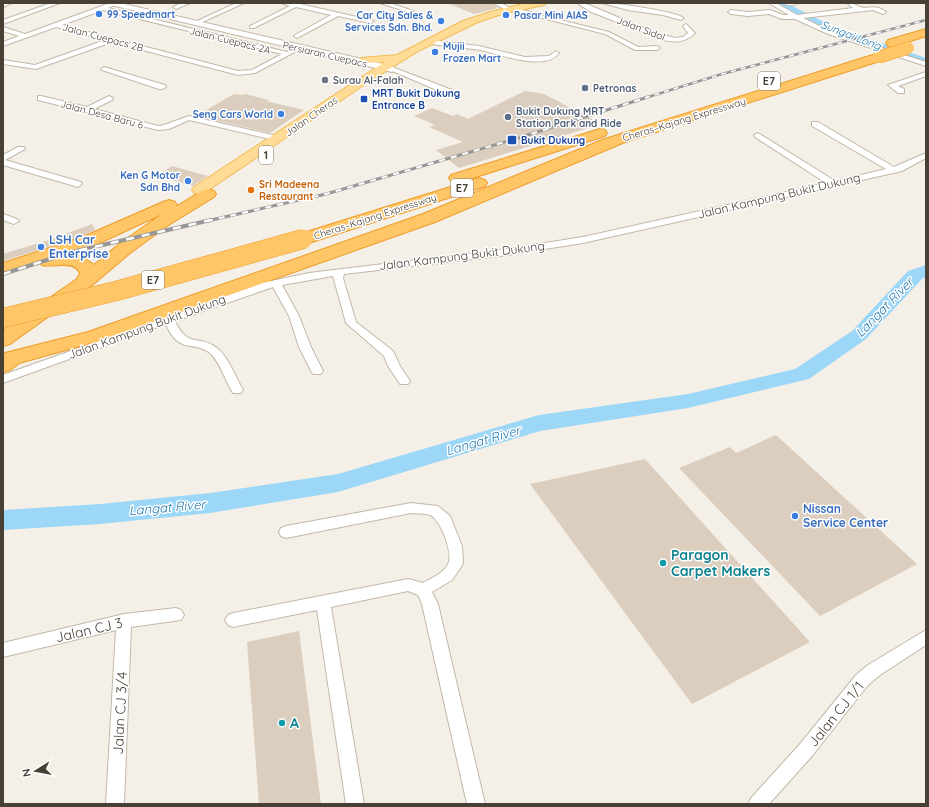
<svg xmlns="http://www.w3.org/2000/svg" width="929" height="807" font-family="Quicksand,sans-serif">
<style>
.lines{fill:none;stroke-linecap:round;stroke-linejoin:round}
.river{fill:#9dd7f8;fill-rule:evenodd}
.building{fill:#dbcebe}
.minor-casing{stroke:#c2b8a8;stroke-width:2}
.tertiary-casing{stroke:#c2b8a8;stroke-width:2}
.primary-casing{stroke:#f1bc59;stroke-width:2}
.motorway-casing{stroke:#ee9c27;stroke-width:2}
.minor{fill:#fff;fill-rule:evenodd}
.tertiary{fill:#fff;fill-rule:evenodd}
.primary{fill:#ffdc96;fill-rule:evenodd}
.motorway{fill:#ffc668;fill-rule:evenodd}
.rail-far2-casing{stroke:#979797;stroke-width:2.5}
.rail-far1-casing{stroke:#979797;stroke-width:3}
.rail-casing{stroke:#979797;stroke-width:4}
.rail-far2{stroke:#fff;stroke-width:1.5;stroke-dasharray:5;stroke-linecap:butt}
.rail-far1{stroke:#fff;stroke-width:2;stroke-dasharray:6;stroke-linecap:butt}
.rail{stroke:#fff;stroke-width:2.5;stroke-dasharray:8;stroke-linecap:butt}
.motorway-bridge-far1-casing{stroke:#ee9c27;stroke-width:13;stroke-linecap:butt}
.motorway-bridge-casing{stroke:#ee9c27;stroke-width:20;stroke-linecap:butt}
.motorway-bridge-far1{stroke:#ffc668;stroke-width:12}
.motorway-bridge{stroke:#ffc668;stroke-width:19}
.shop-dot{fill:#3f7fe0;stroke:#fff;stroke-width:1.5}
.worship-dot{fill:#6b7280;stroke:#fff;stroke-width:1.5}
.service-dot{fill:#5c6f8a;stroke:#fff;stroke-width:1.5}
.transit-dot{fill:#1a4fb4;stroke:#fff;stroke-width:1.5}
.food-dot{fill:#e8710a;stroke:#fff;stroke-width:1.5}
.culture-dot{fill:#0f9aa8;stroke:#fff;stroke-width:1.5}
.labels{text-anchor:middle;stroke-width:3;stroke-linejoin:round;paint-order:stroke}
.far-shop-label{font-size:10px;font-weight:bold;fill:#366cbe;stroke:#fff;text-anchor:start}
.far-street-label{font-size:10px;fill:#494035;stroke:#fff}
.far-worship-label{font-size:10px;font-weight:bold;fill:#5b616d;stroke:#fff;text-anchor:start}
.far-service-label{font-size:10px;font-weight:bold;fill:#4e5e75;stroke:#fff;text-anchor:start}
.far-transit-label{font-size:10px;font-weight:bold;fill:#164399;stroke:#fff;text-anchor:start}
.far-food-label{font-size:10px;font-weight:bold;fill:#c56008;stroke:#fff;text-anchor:start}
.far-water-label{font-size:11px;font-style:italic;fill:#2079af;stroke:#fff}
.shield{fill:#fff;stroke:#807972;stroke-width:1}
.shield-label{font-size:11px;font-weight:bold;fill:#494035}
.street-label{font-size:12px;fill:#494035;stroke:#fff}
.shop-label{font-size:12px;font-weight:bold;fill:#366cbe;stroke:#fff;text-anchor:start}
.water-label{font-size:13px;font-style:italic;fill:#2079af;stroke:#fff}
.near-culture-label{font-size:14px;font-weight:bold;fill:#0d838f;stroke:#fff;text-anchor:start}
.near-street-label{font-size:14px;fill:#494035;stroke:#fff}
</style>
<rect width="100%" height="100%" fill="#f5f0e7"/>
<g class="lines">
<!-- river -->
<g class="river">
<path d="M773,3H786L834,27L926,58V66L826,31L774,5Z"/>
<path d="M926,265V277L922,279L866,339L809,379L688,408L540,431L338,492L210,513L100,524L3,530V510L100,504L210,493L338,474L539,415L688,394L795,369L852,331L908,271Z"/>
</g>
</g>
<!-- building -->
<g class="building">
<path d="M447,3H492L498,8L474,14Z"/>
<path d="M525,91L544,94L592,119L598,125L459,168L436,150L463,142L429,127L435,125L414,116L432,108L453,116L457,114L468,119Z"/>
<path d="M234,94L242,95L245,94L269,100L266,101L304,110L270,133L196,116Z"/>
<path d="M172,166L208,176L193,186L157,176Z"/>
<path d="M92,224L95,230L82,236L3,261V254L52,239Z"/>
<path d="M776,435L917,564L820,616L679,468L730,447L736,453Z"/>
<path d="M645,459L810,642L692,704L530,484Z"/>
<path d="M299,631L321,804H259L247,642Z"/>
</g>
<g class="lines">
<!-- minor casing -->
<g class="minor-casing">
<g id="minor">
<path d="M3,3H12L3,7Z"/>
<path d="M51,3H60L3,24V20Z"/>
<path d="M110,3H119L108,8L287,52L299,46L302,48L255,73L238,75L112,42L36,69L3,64V60L35,65L105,40L56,27L3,46V42L19,36L3,31V27L25,34ZM103,10L282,54L252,70L238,71L62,25Z"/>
<path d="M181,3H190L176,9L173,7Z"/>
<path d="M236,3H244L198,24L193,23Z"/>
<path d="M281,3H296L374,21L371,23L338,16L297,38L294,36L295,35L331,15L296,7L254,28H250V26L290,6Z"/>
<path d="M380,3H389L414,11L411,13Z"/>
<path d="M493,3H501L513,10L508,11Z"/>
<path d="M577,3H584L658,34L676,38L683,37L688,33L683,26L686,24L695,33C686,42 676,43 664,40L591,12Z"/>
<path d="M602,3C616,3 674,11 684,18L681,20L663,15L628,10Z"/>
<path d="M769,3H776L797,15L853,8L847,3C855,3 854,5 860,7C870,10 874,3 886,12L883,14L873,10L803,18L832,32L926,62V66L828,34L795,19H782L769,14L748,16L731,14L728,12L731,10L748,12L770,10L783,15H789Z"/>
<path d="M783,3H799C795,6 787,6 783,3Z"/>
<path d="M517,6L523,10L544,16L609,32L638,47L657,46L660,48L657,50H635L605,34L519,12L514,8Z"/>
<path d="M430,40L479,46L525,57L549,56L556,51L559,53C546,72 499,54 480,50C463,47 445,47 428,43L427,42Z"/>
<path d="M104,67L165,85L166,87L162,89H159L102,70L101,69Z"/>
<path d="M392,67L452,90L453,92L449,94H446L390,70L389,69Z"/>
<path d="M926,72V76L898,86L904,89V93H898L888,85Z"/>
<path d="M38,96H41L87,107L109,96L113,98L112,100L94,109L158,126L164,125L189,116L281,137L282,139L278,141L189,120L169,129L158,130L38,100Z"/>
<path d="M812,122H818L894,167L926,153V158L902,171L583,243L500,256L344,274L343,278L356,322L393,351L400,366L410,381L408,384H400L388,366L384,356L346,323L333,276L282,285L299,316L311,347L323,371L321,374H313L311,371L299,347L289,316L273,287L175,321C188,349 199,334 217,348C229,358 235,376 243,390L241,393H233C225,381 221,364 211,354C194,339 179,356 166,324L3,383V375L262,283L309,273L500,250L583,237L826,183L755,137L754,135L758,133L835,181L886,169L812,126Z"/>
<path d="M18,147H24L25,149L5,160L81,182L82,184L78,187L3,165V155Z"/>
<path d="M3,214L17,219L19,221L14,224L3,220Z"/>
<path d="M411,503L438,506L450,516L462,546L463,563L461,567L452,580L432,592L438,604L485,804H467L422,604L418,595L408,591L331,607L364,804H346L317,610L233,627L228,625L225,620L228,615L233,613L408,579L423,583C431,578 445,573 449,562C452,551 441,520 430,515C425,513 416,514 411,513L286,538L281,536L279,532L281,528L286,526Z"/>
<path d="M176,608L181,610L184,615L181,620L131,627L124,804H106L116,630L3,657V643L124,614Z"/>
<path d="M926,630V645L880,675L868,685L812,756L769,804H748L751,798L800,744L856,675L868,665Z"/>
</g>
</g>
<!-- tertiary casing -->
<g class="tertiary-casing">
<path id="tertiary" d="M107,3H120L392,66L396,69L392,72L111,5Z"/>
</g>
<!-- primary casing -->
<g class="primary-casing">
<path id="primary" d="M527,3H546L544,5L505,13L478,22L420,50L365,84L204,193L199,194L194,193L192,190L194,187L385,62L365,63L360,60L361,58L397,55L463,21L490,12Z"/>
</g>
<!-- motorway casing -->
<g class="motorway-casing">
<g id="motorway">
<path d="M926,29V36L892,47L888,46L886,43L888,40Z"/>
<path d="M879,53L883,54L885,57L883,60L625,142L435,222L102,340L19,363L10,370L3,372V355L5,353L88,332L423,214L602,140Z"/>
<path d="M600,129L605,130L607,133L605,136L463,181L457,183L451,181L449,178L451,175Z"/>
<path d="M479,178L485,180L487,183L485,186L309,243L303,244L297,243L294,239L297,235Z"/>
<path d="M208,189L214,191L216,194L214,197L167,226L130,253L91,286L10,344L3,346V330L77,279L80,273C73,259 54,268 42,265L40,263L3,274V263L83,237L163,202L169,200L175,202L177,206L202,191ZM162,214L118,245L94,265L83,257L66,254L95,245Z"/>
</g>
</g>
<!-- minor -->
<use href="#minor" class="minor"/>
<!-- tertiary -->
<use href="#tertiary" class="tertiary"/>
<!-- primary -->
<use href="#primary" class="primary"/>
<!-- motorway -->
<use href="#motorway" class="motorway"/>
<!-- rail-far2 casing -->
<g class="rail-far2-casing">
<path id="rail-far2" d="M645,98L722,74L926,20"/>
</g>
<!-- rail-far1 casing -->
<g class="rail-far1-casing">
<path id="rail-far1" d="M207,221L326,194L515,139L648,97"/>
</g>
<!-- rail casing -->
<g class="rail-casing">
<path id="rail" d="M3,274L72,252L211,220"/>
</g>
<!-- rail-far2 -->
<use href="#rail-far2" class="rail-far2"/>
<!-- rail-far1 -->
<use href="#rail-far1" class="rail-far1"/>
<!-- rail -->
<use href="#rail" class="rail"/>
<!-- motorway-bridge-far1 casing -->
<g class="motorway-bridge-far1-casing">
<path id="motorway-bridge-far1" d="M879,57L908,48"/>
</g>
<!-- motorway-bridge casing -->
<g class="motorway-bridge-casing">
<path id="motorway-bridge" d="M3,318L116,291L303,239"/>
</g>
<!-- motorway-bridge-far1 -->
<use href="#motorway-bridge-far1" class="motorway-bridge-far1"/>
<!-- motorway-bridge -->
<use href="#motorway-bridge" class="motorway-bridge"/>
</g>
<!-- markers -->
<g class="shop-dot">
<circle cx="99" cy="14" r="4"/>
<circle cx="506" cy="15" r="4"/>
<circle cx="441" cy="21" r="4"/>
<circle cx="435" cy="52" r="4"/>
<circle cx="281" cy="114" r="4"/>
<circle cx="188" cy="181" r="4"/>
<circle cx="41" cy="247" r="4"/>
<circle cx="795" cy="516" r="4"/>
</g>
<circle class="worship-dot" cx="325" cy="80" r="4"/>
<g class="service-dot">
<circle cx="585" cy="88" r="4"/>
<circle cx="508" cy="117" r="4"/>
</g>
<g class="transit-dot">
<rect x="360" y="95" width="8" height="8" rx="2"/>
<rect x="507" y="135" width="10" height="10" rx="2"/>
</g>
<circle class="food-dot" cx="251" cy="190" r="4"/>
<g class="culture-dot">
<circle cx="663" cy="563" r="4"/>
<circle cx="282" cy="723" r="4"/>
</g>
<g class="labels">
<!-- far-shop labels -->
<g class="far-shop-label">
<text x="107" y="18">99 Speedmart</text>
<text x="433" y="19" text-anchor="end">Car City Sales &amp;<tspan x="433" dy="12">Services Sdn. Bhd.</tspan></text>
<text x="514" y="19">Pasar Mini AIAS</text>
<text x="443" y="50">Mujii<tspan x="443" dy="12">Frozen Mart</tspan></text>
<text x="273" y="118" text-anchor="end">Seng Cars World</text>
<text x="180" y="179" text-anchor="end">Ken G Motor<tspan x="180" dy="12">Sdn Bhd</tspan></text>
</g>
<!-- far-street labels -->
<g class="far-street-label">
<text transform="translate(641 28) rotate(21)" y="4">Jalan Sidol</text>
<text transform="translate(103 37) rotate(15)" y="4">Jalan Cuepacs 2B</text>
<text transform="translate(230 40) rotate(14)" y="4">Jalan Cuepacs 2A</text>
<text transform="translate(325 54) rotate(13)" y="4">Persiaran Cuepacs</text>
<text transform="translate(102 114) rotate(15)" y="4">Jalan Desa Baru 6</text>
<text transform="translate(311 116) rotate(-35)" y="4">Jalan Cheras</text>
<text transform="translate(684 119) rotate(-17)" y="4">Cheras–Kajang Expressway</text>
<text transform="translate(375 216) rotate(-18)" y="4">Cheras–Kajang Expressway</text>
</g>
<!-- far-worship labels -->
<g class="far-worship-label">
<text x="333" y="84">Surau Al-Falah</text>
</g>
<!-- far-service labels -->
<g class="far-service-label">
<text x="593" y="92">Petronas</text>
<text x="516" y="115">Bukit Dukung MRT<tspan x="516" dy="12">Station Park and Ride</tspan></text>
</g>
<!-- far-transit labels -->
<g class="far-transit-label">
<text x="372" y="97">MRT Bukit Dukung<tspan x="372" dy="12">Entrance B</tspan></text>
<text x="521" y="144">Bukit Dukung</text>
</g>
<!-- far-food labels -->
<g class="far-food-label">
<text x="259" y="188">Sri Madeena<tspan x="259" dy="12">Restaurant</tspan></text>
</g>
<!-- far-water labels -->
<g class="far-water-label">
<text transform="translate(851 35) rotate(21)" y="4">Sungai Long</text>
</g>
<!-- shield labels -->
<g class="shield">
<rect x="758" y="72" width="22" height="18" rx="3"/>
<rect x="259" y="146" width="14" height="18" rx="3"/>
<rect x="451" y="179" width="22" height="18" rx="3"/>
<rect x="142" y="271" width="22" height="18" rx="3"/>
</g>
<g class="shield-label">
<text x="769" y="85">E7</text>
<text x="266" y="159">1</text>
<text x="462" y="192">E7</text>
<text x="153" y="284">E7</text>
</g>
<!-- street labels -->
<g class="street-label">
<text transform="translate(779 196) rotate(-13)" y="4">Jalan Kampung Bukit Dukung</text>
<text transform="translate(462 256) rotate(-7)" y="4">Jalan Kampung Bukit Dukung</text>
<text transform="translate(147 327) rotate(-20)" y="4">Jalan Kampung Bukit Dukung</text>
</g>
<!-- shop labels -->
<g class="shop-label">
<text x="49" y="244">LSH Car<tspan x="49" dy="14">Enterprise</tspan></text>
<text x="803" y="513">Nissan<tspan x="803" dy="14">Service Center</tspan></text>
</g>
<!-- water labels -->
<g class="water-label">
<text transform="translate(884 307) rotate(-46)" y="5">Langat River</text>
<text transform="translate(483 440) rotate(-16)" y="5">Langat River</text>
<text transform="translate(167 507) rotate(-5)" y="5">Langat River</text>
</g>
<!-- near-culture labels -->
<g class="near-culture-label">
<text x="671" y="560">Paragon<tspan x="671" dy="16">Carpet Makers</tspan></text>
<text x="290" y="728">A</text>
</g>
<!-- near-street labels -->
<g class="near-street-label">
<text transform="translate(89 630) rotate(-13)" y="5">Jalan CJ 3</text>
<text transform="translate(120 713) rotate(-87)" y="5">Jalan CJ 3/4</text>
<text transform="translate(836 714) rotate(-51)" y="5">Jalan CJ 1/1</text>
</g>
</g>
<!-- border -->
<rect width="929" height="807" fill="none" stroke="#494035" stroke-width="8"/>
<!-- north arrow -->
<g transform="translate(36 771) rotate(259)" stroke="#ffffff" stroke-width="3" paint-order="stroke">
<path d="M0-3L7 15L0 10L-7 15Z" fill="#494035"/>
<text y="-6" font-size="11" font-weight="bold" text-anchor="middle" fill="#494035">N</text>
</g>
</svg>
